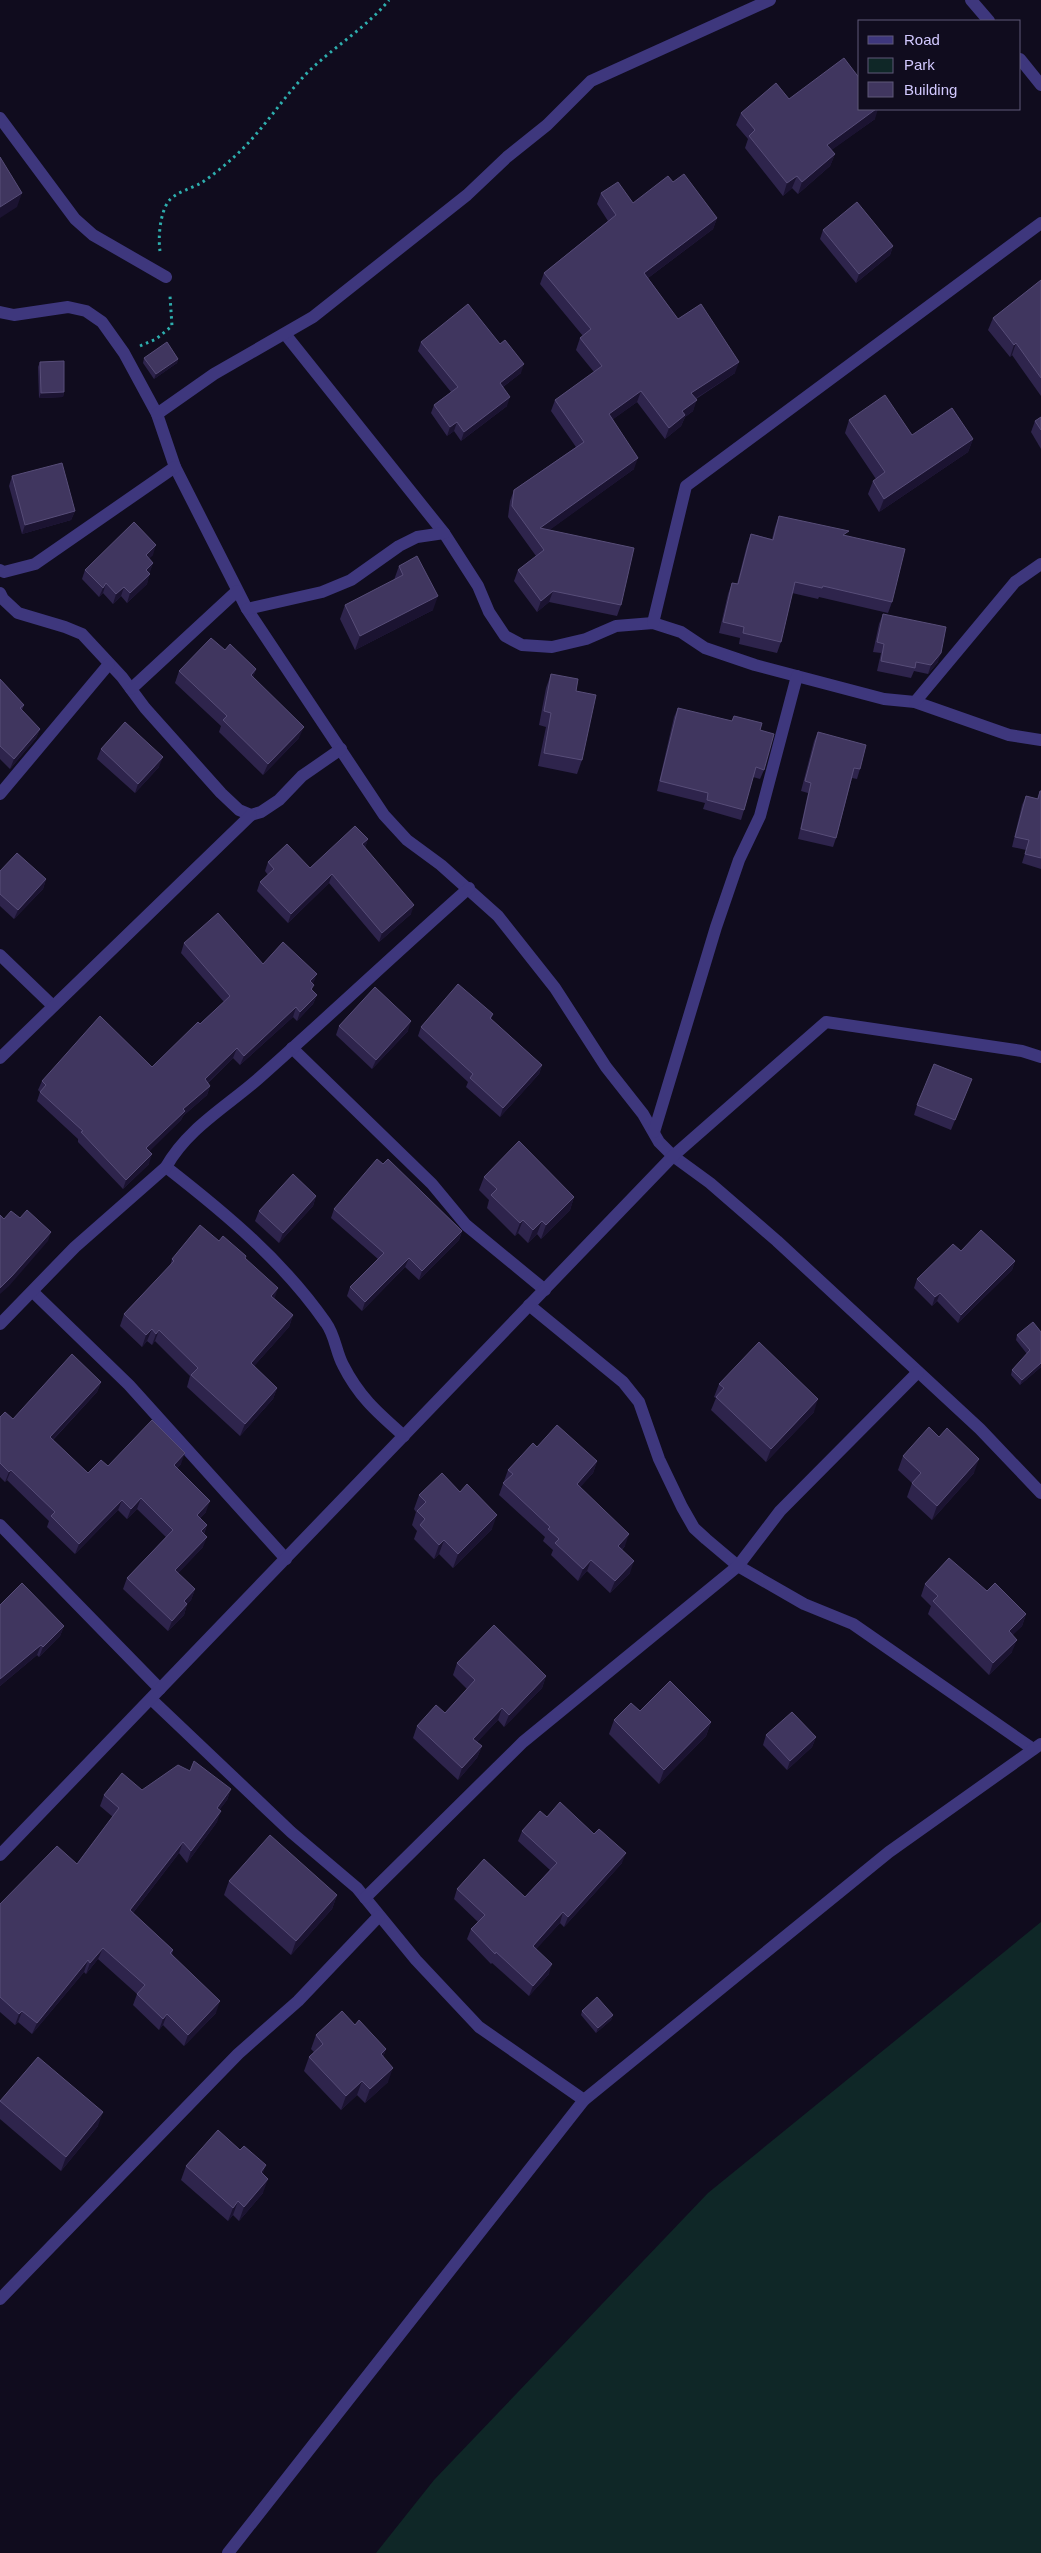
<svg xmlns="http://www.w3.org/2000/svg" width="1041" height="2553" font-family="Arial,sans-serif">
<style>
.green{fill:#0f2727}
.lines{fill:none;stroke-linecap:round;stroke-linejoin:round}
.path{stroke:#2eaeae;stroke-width:3;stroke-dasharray:2.5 4;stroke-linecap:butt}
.minor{stroke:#3e377d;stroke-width:12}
.wall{fill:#2e244c}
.shaded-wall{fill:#1b1331}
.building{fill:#40365f;stroke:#574d78}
</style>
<rect width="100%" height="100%" fill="#100c1e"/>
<!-- green -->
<path class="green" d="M1041,1922V2553H376L434,2480L708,2193Z"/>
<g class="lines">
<!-- path -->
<g class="path">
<path d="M160,251C158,237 160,214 168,202C175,192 191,189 201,183C212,176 224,166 234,157C263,131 282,98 309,71C335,46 367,27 389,0"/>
<path d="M140,346L156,339L172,326L170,296"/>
</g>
<!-- minor -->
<g class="minor">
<path d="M971,0L989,21"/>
<path d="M1020,59L1041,85"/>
<path d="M0,118L75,219L93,235L166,277"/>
<path d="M0,312L14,315L68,307L86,311L102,322L124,353L157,414L175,467L247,609L384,815L407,840L441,865L498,916L555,988L606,1067L643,1114L659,1142L673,1156L710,1183L777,1241L980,1429L1041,1493"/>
<path d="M285,334L444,533L478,586L489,612L505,636L522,645L552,647L586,639L616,626L653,623L681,632L705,648L755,665L884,699L915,702L1009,735L1041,740"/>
<path d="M157,414L214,374L313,317L467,195L507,157L547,125L591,81L770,0"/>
<path d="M0,570L4,572L35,564L175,467"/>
<path d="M0,593L3,599L18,613L65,627L82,634L122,677L145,708L221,793L239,810L251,815L261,812L279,800L302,776L341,749"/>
<path d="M247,609L322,592L351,580L399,546L417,537L444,533"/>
<path d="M653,623L686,486L1041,223"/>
<path d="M131,689L237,591"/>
<path d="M915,702L1015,582L1041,564"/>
<path d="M0,794L109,664"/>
<path d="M0,955L53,1006"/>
<path d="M292,1048L432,1184L466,1225L545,1290"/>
<path d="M0,1058L251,815"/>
<path d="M654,1132L716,927L739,860L760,816L797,676"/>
<path d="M166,1167C225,1213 283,1261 326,1323C335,1335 336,1352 343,1365C359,1397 378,1413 404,1436"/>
<path d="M33,1292L129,1385L286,1559"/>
<path d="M529,1305L623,1382L639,1402L659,1459L682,1507L694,1528L706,1539L738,1566L804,1604L853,1624L1033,1749"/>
<path d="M0,1324L75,1247L166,1167C187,1129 226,1107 258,1079C329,1016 398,951 469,888"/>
<path d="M0,1525L160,1689"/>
<path d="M151,1699L291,1832L357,1888L416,1960L479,2027L584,2100"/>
<path d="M0,1855L673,1156L826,1022L1022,1051L1041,1057"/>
<path d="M365,1898L523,1742L738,1566L780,1511L918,1372"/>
<path d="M0,2299L238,2054L298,2001L379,1916"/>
<path d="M228,2553L584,2100L889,1852L1041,1744"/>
</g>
</g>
<!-- wall -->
<g class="wall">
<path d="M789,99L875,119L831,150L835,154L830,166L798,194L792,188L783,196L745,148L748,139L736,125L741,113Z"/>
<path d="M673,182L717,218L713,229L648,278L678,319L735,373L696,399L693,411L685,417L681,426L665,439L637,402L613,419L634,469L549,530L621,605L617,616L549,602L537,612L514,581L518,570L536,556L508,517L510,501L514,490L576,447L551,411L555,400L594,372L576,350L580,338L583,336L540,284L544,273L608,221L597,204L601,193L633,203Z"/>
<path d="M823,230L893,246L890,255L856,283L820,239Z"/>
<path d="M1041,280V396L1012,355L1010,357L988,330L993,318Z"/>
<path d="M421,342L521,373L503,387L507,406L461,441L454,431L447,436L431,413L434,405L451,392L418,351Z"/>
<path d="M144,358L178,359L177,363L154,379L143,363Z"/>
<path d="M40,362L64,392L63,397L39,398L38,367Z"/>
<path d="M1041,417V449L1031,432L1035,421Z"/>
<path d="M849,420L912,435L973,439L968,452L879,512L868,494L873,481L876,479L845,433Z"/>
<path d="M12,476L75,511L71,520L22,534L9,486Z"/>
<path d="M779,516L847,536L892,602L888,613L819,597L818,599L792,593L781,642L777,653L739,644L740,638L719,633L728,594L732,583L737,584L747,545L751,534L772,539L775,527Z"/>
<path d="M153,555L149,558L153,563L149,573L147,584L127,603L121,596L113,604L103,593L99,597L82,579L85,570Z"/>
<path d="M399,566L433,610L355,650L340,619L345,605L394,580Z"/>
<path d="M883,614L938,662L928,674L914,671L911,678L877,671L881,653L873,652L879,624Z"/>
<path d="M225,650L256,669L253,677L299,738L263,775L219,732L221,726L175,683L179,671Z"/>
<path d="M551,674L582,760L577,774L538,766L546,727L539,725L546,688Z"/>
<path d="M0,679L24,705L22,710L40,729L36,738L10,769L0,759Z"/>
<path d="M678,708L760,730L764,770L760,779L753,777L744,810L741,820L703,809L705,803L657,791L674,717Z"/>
<path d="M818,732L860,769L857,779L852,778L836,838L833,847L798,839L808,793L801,791L814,741Z"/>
<path d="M101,749L159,767L135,793L97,759Z"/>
<path d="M1040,791H1041V869L1022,863L1026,850L1012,847L1022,805L1026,796L1037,799Z"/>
<path d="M368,839L365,847L411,914L379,942L329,883L288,923L257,891L260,882L268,875L265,871L268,862L310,868Z"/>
<path d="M0,871L46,879L43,889L14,919L0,906Z"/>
<path d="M184,943L263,964L313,984L312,991L317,995L313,1004L297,1021L293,1017L240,1065L233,1058L208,1083L210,1086L207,1095L183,1116L181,1120L149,1151V1164L123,1189L78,1142V1139L37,1101L40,1092L38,1090L42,1081L152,1067L224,1002L181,953Z"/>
<path d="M493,1014L491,1019L542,1065L539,1074L500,1117L466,1087L468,1082L418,1036L421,1027Z"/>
<path d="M339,1026L408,1031L372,1069L336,1035Z"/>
<path d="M968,1088L951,1130L914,1115L917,1105Z"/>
<path d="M484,1177L574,1197L570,1210L541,1239L537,1234L528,1243L518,1233L515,1236L487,1208L489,1200L479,1190Z"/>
<path d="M316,1196L313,1206L279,1243L255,1221L259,1211Z"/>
<path d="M334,1209L462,1231L459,1240L419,1280L405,1267L362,1311L347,1296L350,1287L378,1259L331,1218Z"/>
<path d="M219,1241L246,1259L274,1298L293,1315L289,1327L254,1366L277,1388L273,1399L240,1436L187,1387L190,1376L155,1341L152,1345L147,1341L142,1347L120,1326L124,1314L170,1266L172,1259Z"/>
<path d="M961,1251L1015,1261L1012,1270L958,1323L937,1301L932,1306L914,1288L917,1279Z"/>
<path d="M1041,1332V1367L1020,1385L1011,1375L1012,1370L1027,1354L1016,1340L1017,1335Z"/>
<path d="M101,1382L97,1392L53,1440L88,1473L108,1466L181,1464L177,1468L206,1512L200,1518L207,1525L204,1534L203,1547L178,1573L195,1589L191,1600L187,1604L184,1615L168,1631L123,1589L127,1578L166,1537L137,1509L127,1519L118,1510L75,1554L47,1527L49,1521L7,1480L5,1482L0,1477V1417L13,1419Z"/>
<path d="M719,1384L814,1412L766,1462L711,1410L716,1398L714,1397Z"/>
<path d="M939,1437L974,1473L932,1520L907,1497L912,1483L898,1470L903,1456Z"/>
<path d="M537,1447L597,1461L593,1473L580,1487L625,1546L622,1550L630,1573L610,1593L587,1571L578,1581L551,1555L553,1550L543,1541L545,1537L499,1495L508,1470Z"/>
<path d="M419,1495L492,1529L453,1568L439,1554L434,1559L414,1539L417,1531L412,1525L416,1512L414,1509Z"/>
<path d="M925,1584L987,1591L1026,1614L1022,1626L1012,1635V1652L989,1675L928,1614L931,1606L921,1596Z"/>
<path d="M0,1605L64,1626L60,1636L39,1657L37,1655L0,1686Z"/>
<path d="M457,1663L546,1676L542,1688L504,1727L498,1720L477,1742L482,1746L477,1758L458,1780L413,1738L417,1726L445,1713L467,1689L453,1675Z"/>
<path d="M640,1711L711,1722L706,1736L659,1784L609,1734L614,1720Z"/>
<path d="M766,1735L816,1737L812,1747L787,1770L763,1745Z"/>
<path d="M231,1789L227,1800L219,1810L217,1822L187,1863L179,1853L133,1913L173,1950L172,1954L216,2013L184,2046L163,2025L159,2030L133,2005L137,1994L98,1959L86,1974L84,1972L32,2034L18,2022L15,2025L0,2012V1904L77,1864L113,1817L100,1806L104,1795L142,1790Z"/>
<path d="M547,1817L622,1863L564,1927L560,1923L536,1949L549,1974L529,1996L492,1963L491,1964L467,1939L471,1929L478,1922L454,1899L457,1889L525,1897L550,1870L518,1841L522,1831Z"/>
<path d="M229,1881L337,1895L332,1909L291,1955L224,1895Z"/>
<path d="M582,2011L613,2015L611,2020L596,2033L581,2015Z"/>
<path d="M355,2025L386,2049L383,2057L388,2082L365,2103L357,2095L341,2110L304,2071L309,2057L314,2052L311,2049L316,2035Z"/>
<path d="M0,2101L98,2126L61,2171L0,2119Z"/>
<path d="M186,2166L263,2174V2193L239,2221L233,2215L228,2221L181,2180Z"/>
</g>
<!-- shaded-wall -->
<g class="shaded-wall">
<path d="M876,109H878L875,119L822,157L827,145Z"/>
<path d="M835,154L830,166L798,194L802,182Z"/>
<path d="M797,176L792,188L783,196L787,183Z"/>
<path d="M22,193L17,207L0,218V207Z"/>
<path d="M717,218L713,229L640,284L644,273Z"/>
<path d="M893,246L890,255L856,283L859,274Z"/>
<path d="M1016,343L1012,355L1010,357L1014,345Z"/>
<path d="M178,359L177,363L154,379L156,374Z"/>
<path d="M739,362L735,373L687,404L691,393Z"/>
<path d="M524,364L521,373L496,392L500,383Z"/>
<path d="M641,391L637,402L605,425L609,414Z"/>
<path d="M64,392L63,397L39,398L41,393Z"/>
<path d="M510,397L507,406L461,441L464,432Z"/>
<path d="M697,400L693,411L685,417L681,426L665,439L669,428L682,411Z"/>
<path d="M457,422L454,431L447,436L450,427Z"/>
<path d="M973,439L968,452L879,512L884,499Z"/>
<path d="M638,458L634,469L536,540L540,528Z"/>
<path d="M75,511L71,520L22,534L25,525Z"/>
<path d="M156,545L153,555L143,565L146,555Z"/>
<path d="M153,563L150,572L142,579L146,570Z"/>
<path d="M150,574L147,584L127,603L130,593Z"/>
<path d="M106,583L103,593L99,597L103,588Z"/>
<path d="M124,587L121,596L113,604L116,594Z"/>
<path d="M553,591L549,602L537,612L541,601Z"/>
<path d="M438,596L433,610L355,650L360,636Z"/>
<path d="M941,653L938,662L928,674L931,665Z"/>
<path d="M256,669L252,681L251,675Z"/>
<path d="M304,727L299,738L263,775L268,764Z"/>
<path d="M40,729L36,738L10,769L14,759Z"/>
<path d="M163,757L159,767L135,793L138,784Z"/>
<path d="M368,839L365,848L362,844Z"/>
<path d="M332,874L329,883L288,923L291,914Z"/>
<path d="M46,879L43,889L14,919L18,910Z"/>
<path d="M414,905L411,914L379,942L382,933Z"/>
<path d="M317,974L313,984L310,981Z"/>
<path d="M317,995L313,1004L297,1021L300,1012Z"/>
<path d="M296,1007L293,1017L240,1065L244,1056Z"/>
<path d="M411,1021L408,1031L372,1069L376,1060Z"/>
<path d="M237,1048L233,1058L201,1089L205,1079Z"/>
<path d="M542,1065L539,1074L500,1117L503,1108Z"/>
<path d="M210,1086L207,1095L183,1116L181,1120L143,1158L146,1148L183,1109Z"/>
<path d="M152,1154L149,1164L123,1189L126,1180Z"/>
<path d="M316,1196L313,1206L279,1243L283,1233Z"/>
<path d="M574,1197L570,1210L541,1239L546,1225Z"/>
<path d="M523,1220L518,1233L515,1236L520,1223Z"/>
<path d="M542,1221L537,1234L528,1243L533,1230Z"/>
<path d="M462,1231L459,1240L419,1280L422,1271Z"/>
<path d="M51,1232L48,1241L9,1286L0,1294V1288Z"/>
<path d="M409,1258L405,1267L362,1311L365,1302Z"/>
<path d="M1015,1261L1012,1270L958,1323L961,1315Z"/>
<path d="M278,1288L274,1300L271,1296Z"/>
<path d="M940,1293L937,1301L932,1306L935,1297Z"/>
<path d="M293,1315L289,1327L246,1375L251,1363Z"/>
<path d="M152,1329L147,1341L142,1347L146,1335Z"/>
<path d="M159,1330L155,1341L152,1345L156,1334Z"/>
<path d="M1041,1363V1367L1020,1385L1022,1380Z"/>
<path d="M101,1382L97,1392L46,1447L50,1437Z"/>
<path d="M277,1388L273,1399L240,1436L245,1424Z"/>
<path d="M818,1399L814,1412L766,1462L771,1449Z"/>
<path d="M185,1453L181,1464L170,1475L174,1465Z"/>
<path d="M979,1459L974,1473L932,1520L937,1506Z"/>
<path d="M597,1461L593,1473L572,1496L577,1484Z"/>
<path d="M11,1470L7,1480L5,1482L9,1472Z"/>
<path d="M141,1498L137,1509L127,1519L131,1509Z"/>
<path d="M122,1500L118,1510L75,1554L79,1544Z"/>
<path d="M210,1501L206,1512L193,1525L197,1515Z"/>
<path d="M497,1515L492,1529L453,1568L458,1554Z"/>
<path d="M207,1525L203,1535L201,1531Z"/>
<path d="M629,1534L625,1546L614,1558L618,1546Z"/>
<path d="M207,1537L203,1547L171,1581L175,1570Z"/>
<path d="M444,1540L439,1554L434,1559L439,1545Z"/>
<path d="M591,1560L587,1571L578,1581L583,1569Z"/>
<path d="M634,1561L630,1573L610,1593L615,1581Z"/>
<path d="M195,1589L191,1600L180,1611L184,1601Z"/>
<path d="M187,1604L184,1615L168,1631L172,1621Z"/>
<path d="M1026,1614L1022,1626L1004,1644L1009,1631Z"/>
<path d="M64,1626L60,1636L39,1657L43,1647Z"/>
<path d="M1017,1640L1012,1652L989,1675L993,1663Z"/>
<path d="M41,1645L37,1655L0,1686V1679Z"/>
<path d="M546,1676L542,1688L504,1727L509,1715Z"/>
<path d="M502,1708L498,1720L469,1751L473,1739Z"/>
<path d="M711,1722L706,1736L659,1784L664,1770Z"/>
<path d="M816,1737L812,1747L787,1770L790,1761Z"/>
<path d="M482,1746L477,1758L458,1780L462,1768Z"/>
<path d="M231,1789L227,1800L213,1819L217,1808Z"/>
<path d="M221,1811L217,1822L187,1863L191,1851Z"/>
<path d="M183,1842L179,1853L126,1922L130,1910Z"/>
<path d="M626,1853L622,1863L564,1927L568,1917Z"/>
<path d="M337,1895L332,1909L291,1955L296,1941Z"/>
<path d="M563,1912L560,1923L529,1957L533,1946Z"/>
<path d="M103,1948L98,1959L86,1974L90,1963Z"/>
<path d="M88,1960L84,1972L32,2034L37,2023Z"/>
<path d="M552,1964L549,1974L529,1996L533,1986Z"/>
<path d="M220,2001L216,2013L184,2046L188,2035Z"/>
<path d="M22,2011L18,2022L15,2025L19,2014Z"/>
<path d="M167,2014L163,2025L159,2030L163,2019Z"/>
<path d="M613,2015L611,2020L596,2033L598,2028Z"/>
<path d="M386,2049L381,2063V2054Z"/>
<path d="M393,2068L388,2082L365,2103L370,2089Z"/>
<path d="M362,2081L357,2095L341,2110L346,2096Z"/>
<path d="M103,2112L98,2126L61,2171L66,2157Z"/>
<path d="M266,2165L261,2179V2172Z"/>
<path d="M268,2179L263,2193L239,2221L244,2207Z"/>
<path d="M238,2201L233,2215L228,2221L233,2208Z"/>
</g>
<!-- building -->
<g class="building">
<path d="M844,58L860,79V109H876L827,145L835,154L802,182L797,176L787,183L749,136L755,130L741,113L776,83L789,99Z"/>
<path d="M0,157L22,193L0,207Z"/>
<path d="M684,174L717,218L644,273L678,319L701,304L739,362L691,393L697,400L682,411L685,415L669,428L641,391L609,414L638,458L540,528L634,548L621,605L553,591L541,601L518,570L544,550L512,506L514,490L584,442L555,400L602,366L580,338L591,329L544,273L616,215L601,193L618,182L633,203L668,176L673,182Z"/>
<path d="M857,202L893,246L859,274L823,230Z"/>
<path d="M1041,280V378L1016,343L1014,345L993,318Z"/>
<path d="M468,304L500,344L505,340L524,364L500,383L510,397L464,432L457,422L450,427L434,405L458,387L421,342Z"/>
<path d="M167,342L178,359L156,374L144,358Z"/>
<path d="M64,361V392L41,393L40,362Z"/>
<path d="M885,395L912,435L952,408L973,439L884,499L873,481L885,472L849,420Z"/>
<path d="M1041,417V430L1035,421Z"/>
<path d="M62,463L75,511L25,525L12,476Z"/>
<path d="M779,516L849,531L843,535L905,549L892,602L823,586L822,588L795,582L781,642L743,633L744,627L723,622L732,583L738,584L751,534L773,540Z"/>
<path d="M134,522L156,545L146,555L153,563L146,570L150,574L130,593L124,587L116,594L106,583L103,588L85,570Z"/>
<path d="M417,556L438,596L360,636L345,605L403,575L399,566Z"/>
<path d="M883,614L946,627L941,653L931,665L916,662L915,668L881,661L884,644L877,642Z"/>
<path d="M211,638L225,650L230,644L256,669L251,675L304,727L268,764L223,720L227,716L179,671Z"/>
<path d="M551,674L578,679L576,691L596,695L582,760L544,753L551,713L544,711Z"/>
<path d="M0,679L24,705L20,708L40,729L14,759L0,746Z"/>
<path d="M678,708L732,721L734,716L762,723L760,730L774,734L764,770L756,767L744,810L707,800L708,793L660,781Z"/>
<path d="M125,722L163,757L138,784L101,749Z"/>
<path d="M818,732L866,745L860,769L854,768L836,838L801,829L811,783L805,781Z"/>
<path d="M1040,791H1041V858L1025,854L1029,840L1015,837L1026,796L1038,799Z"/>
<path d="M355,826L368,839L362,844L414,905L382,933L332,874L291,914L260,882L274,869L268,862L287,844L310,868Z"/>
<path d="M17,853L46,879L18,910L0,894V871Z"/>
<path d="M218,913L263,964L283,942L317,974L310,981L314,985L311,989L317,995L300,1012L296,1007L244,1056L237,1048L205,1079L210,1086L183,1109L185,1111L146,1148L152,1154L126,1180L81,1132L83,1131L40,1092L46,1085L42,1081L100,1016L152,1067L198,1022L200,1024L230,996L184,943Z"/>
<path d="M458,984L493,1014L490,1018L542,1065L503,1108L470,1078L473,1074L421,1027Z"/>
<path d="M375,987L411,1021L376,1060L339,1026Z"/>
<path d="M934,1064L972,1079L955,1120L917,1105Z"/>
<path d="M519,1141L574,1197L546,1225L542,1221L533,1230L523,1220L520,1223L491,1195L497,1189L484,1177Z"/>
<path d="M377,1159L383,1164L388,1159L462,1231L422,1271L409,1258L365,1302L350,1287L384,1253L334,1209Z"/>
<path d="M293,1174L316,1196L283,1233L259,1211Z"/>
<path d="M27,1210L51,1232L12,1276L0,1288V1215L4,1219L11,1211L20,1218Z"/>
<path d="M200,1225L219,1241L223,1236L246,1256L245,1258L278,1288L271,1296L293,1315L251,1363L277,1388L245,1424L191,1375L198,1368L159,1330L156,1334L152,1329L146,1335L124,1314L174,1261L172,1259Z"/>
<path d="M981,1230L1015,1261L961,1315L940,1293L935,1297L917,1279L953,1244L961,1251Z"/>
<path d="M1033,1322L1041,1332V1363L1022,1380L1012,1370L1030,1350L1017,1335Z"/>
<path d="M759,1342L818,1399L771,1449L716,1397L724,1388L719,1384Z"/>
<path d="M72,1354L101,1382L50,1437L88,1473L101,1460L108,1466L152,1420L185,1453L174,1465L210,1501L197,1515L207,1525L201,1531L207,1537L175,1570L195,1589L184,1601L187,1604L172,1621L127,1578L173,1530L141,1498L131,1509L122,1500L79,1544L51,1516L55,1512L11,1470L9,1472L0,1463V1417L5,1412L13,1419Z"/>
<path d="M557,1425L597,1461L577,1484L629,1534L618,1546L634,1561L615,1581L591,1560L583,1569L555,1543L559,1539L548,1529L550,1527L503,1483L513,1474L508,1470L533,1443L537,1447Z"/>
<path d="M929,1427L939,1437L947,1428L979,1459L937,1506L912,1483L921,1473L903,1456Z"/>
<path d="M442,1473L460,1492L467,1484L497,1515L458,1554L444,1540L439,1545L420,1525L425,1519L417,1511L426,1502L419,1495Z"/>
<path d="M949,1558L987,1591L995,1583L1026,1614L1009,1631L1017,1640L993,1663L933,1601L938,1596L925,1584Z"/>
<path d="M22,1583L64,1626L43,1647L41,1645L0,1679V1605Z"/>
<path d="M494,1625L546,1676L509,1715L502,1708L473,1739L482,1746L462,1768L417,1726L436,1705L445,1713L475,1680L457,1663Z"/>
<path d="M670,1681L711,1722L664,1770L614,1720L631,1703L640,1711Z"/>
<path d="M792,1712L816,1737L790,1761L766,1735Z"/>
<path d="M194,1761L231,1789L217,1808L221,1811L191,1851L183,1842L130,1910L173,1950L170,1953L220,2001L188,2035L167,2014L163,2019L137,1994L145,1985L103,1948L90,1963L88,1960L37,2023L22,2011L19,2014L0,1997V1904L57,1846L77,1864L119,1808L104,1795L122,1773L142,1790L178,1765L190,1771Z"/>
<path d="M560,1802L594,1834L599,1829L626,1853L568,1917L563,1912L533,1946L552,1964L533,1986L496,1952L495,1954L471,1929L485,1915L457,1889L484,1859L525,1897L557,1863L522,1831L540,1811L547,1817Z"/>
<path d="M270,1835L337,1895L296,1941L229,1881Z"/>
<path d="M597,1997L613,2015L598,2028L582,2011Z"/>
<path d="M342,2011L355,2025L359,2020L386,2049L381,2054L393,2068L370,2089L362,2081L346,2096L309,2057L323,2044L316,2035Z"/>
<path d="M38,2057L103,2112L66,2157L0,2101Z"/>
<path d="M218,2130L240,2150L244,2146L266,2165L261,2172L268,2179L244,2207L238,2201L233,2208L186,2166Z"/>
</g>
<!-- legend -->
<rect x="858" y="20" width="162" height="90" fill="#100c1e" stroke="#5e5878"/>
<rect x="868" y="36" width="25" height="8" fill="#3e377d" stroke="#5e5878"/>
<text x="904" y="45" font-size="15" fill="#d2c9ff">Road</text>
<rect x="868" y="58" width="25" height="15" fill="#0f2727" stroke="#5e5878"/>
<text x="904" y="70" font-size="15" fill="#d2c9ff">Park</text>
<rect x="868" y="82" width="25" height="15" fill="#40365f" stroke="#5e5878"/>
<text x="904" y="95" font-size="15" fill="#d2c9ff">Building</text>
</svg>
